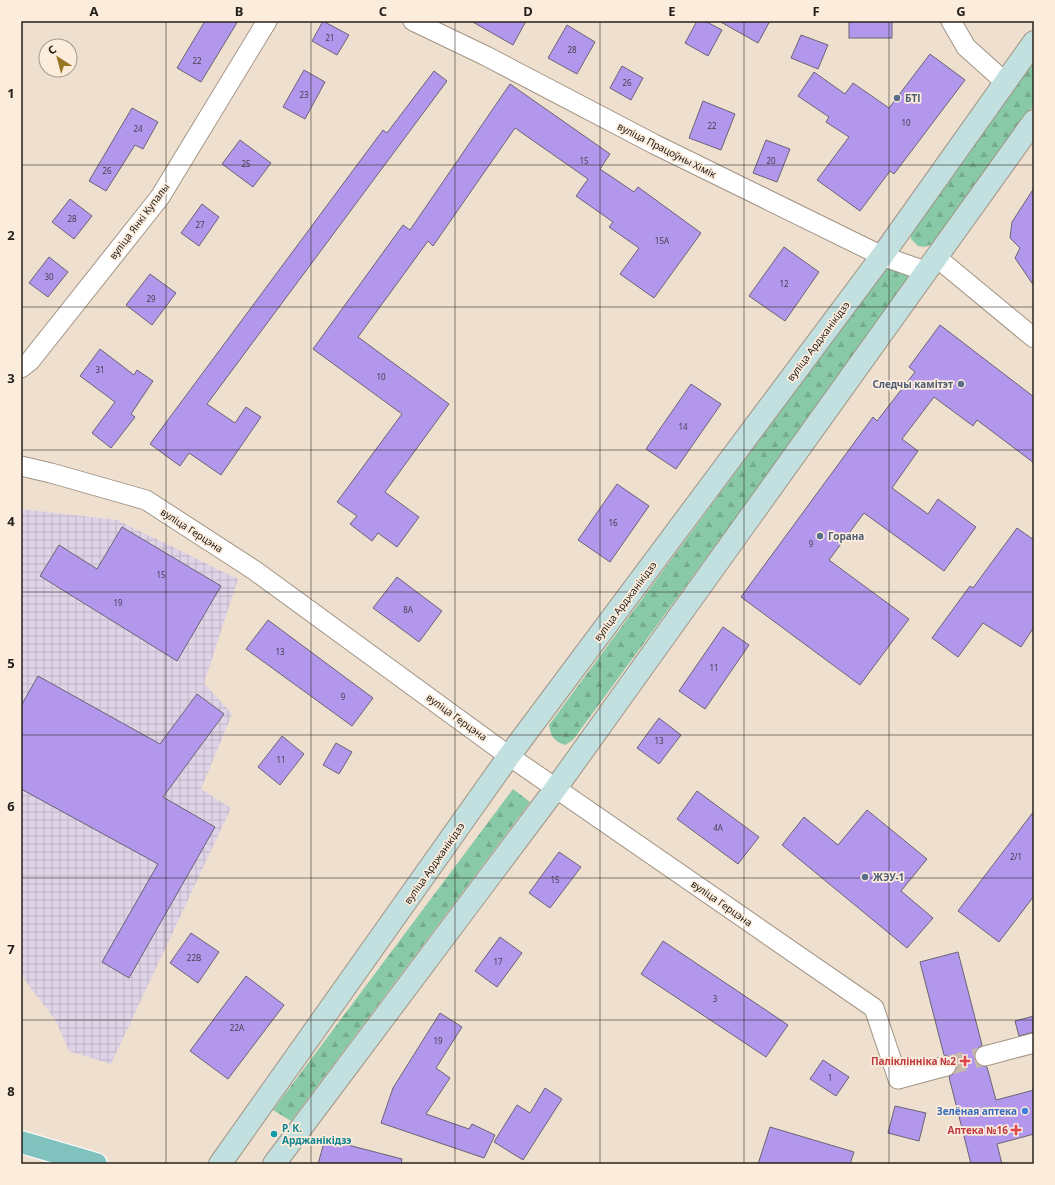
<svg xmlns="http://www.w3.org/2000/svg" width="1055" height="1185" font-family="'Noto Sans',sans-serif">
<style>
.industrial{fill:url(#industrial-grid)}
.forest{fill:url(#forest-firs)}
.building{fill:#b297ec;stroke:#696475}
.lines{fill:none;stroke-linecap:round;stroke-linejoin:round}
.street-tunnel{stroke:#c6b9ab;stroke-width:19;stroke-dasharray:19 10;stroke-linecap:butt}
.street-casing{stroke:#a29485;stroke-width:21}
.secondary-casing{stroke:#a29485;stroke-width:24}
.primary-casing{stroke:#fff;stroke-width:24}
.street{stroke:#fff;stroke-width:19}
.secondary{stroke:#c1e0df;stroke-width:22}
.primary{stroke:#82c2be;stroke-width:22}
.grid{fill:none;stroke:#25201a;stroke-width:1;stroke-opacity:0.55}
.service-dot{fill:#5c6f8a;stroke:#fcecdc;stroke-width:1.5}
.health-dot{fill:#e0444e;stroke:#fcecdc;stroke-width:1.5}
.shop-dot{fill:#3f7fe0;stroke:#fcecdc;stroke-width:1.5}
.culture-dot{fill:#0f9aa8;stroke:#fcecdc;stroke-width:1.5}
.labels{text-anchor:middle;stroke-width:3.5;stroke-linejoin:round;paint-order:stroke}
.number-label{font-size:8px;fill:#483e4e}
.service-label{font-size:10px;font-weight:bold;fill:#4e5e75;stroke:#fcecdc;text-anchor:start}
.street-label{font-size:10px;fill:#25201a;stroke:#fcecdc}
.health-label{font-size:10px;font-weight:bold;fill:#be3a42;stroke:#fcecdc;text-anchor:end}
.shop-label{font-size:10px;font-weight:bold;fill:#366cbe;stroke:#fcecdc;text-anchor:end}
.culture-label{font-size:10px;font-weight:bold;fill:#0d838f;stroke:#fcecdc;text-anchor:start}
.neatline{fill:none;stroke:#25201a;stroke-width:1.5}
.grid-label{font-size:13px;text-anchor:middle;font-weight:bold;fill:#25201a}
</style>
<defs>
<pattern id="industrial-grid" width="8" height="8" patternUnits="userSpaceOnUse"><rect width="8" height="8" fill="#ded3e7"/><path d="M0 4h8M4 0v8" fill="none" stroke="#beb5c6"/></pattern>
<pattern id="forest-firs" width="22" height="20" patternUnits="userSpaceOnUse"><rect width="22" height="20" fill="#88c9a8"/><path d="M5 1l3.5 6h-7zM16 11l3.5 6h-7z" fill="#75ac90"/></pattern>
</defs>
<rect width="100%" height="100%" fill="#eedfcf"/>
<!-- industrial -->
<path class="industrial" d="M21,509L117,520L238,579L204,683L232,714L201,789L231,808L111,1064L69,1051L56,1021L21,975Z"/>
<!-- forest -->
<g class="forest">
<path d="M1034,59V105L933,244L924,247L918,246L911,239V228Z"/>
<path d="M893,266L907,274L908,282L573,740L565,745C554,741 551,737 549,725L885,270Z"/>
<path d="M513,789L530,802L291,1121L273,1110Z"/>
</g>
<!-- building -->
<g class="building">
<path d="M205,21H238L201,82L177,68Z"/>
<path d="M323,21L349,35L337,55L312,41Z"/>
<path d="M471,21H526L513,45Z"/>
<path d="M697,21H705L722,30L708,56L685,43Z"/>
<path d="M719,21H770L758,43Z"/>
<rect x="849" y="21" width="43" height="17"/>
<path d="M567,25L595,42L577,74L548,58Z"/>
<path d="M801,35L828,45L818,69L791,58Z"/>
<path d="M930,54L965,80L894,174L890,171L860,211L817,180L849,137L826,122L829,117L798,96L814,72L845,94L853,83L889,108Z"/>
<path d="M622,66L643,78L631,100L610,88Z"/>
<path d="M304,70L325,82L305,119L283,107Z"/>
<path d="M434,71L447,81L207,404L235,423L246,407L261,417L221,475L189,453L180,466L150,444L383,130L387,133Z"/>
<path d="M510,84L610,154L600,169L634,192L638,187L701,233L654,298L620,274L639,248L609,227L613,222L576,196L588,179L515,128L433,246L428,241L358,337L449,404L385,492L419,517L397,547L378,533L372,541L350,524L357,516L337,502L402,414L313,349L403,225L410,230Z"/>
<path d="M703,101L735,114L721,150L689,138Z"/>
<path d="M132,108L158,122L143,149L135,145L106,191L89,181Z"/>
<path d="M240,140L271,163L253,187L222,164Z"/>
<path d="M766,140L790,149L777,182L753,173Z"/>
<path d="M1034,188V286L1015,258L1020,248L1010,238L1012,222Z"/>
<path d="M70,199L92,216L74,239L52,222Z"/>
<path d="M202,204L219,217L199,246L181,233Z"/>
<path d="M784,247L819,272L785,321L749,296Z"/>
<path d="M49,257L68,272L48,297L29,283Z"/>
<path d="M150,274L176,293L152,325L126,305Z"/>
<path d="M940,325L1034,397V463L977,420L973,426L934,397L902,439L918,451L892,488L928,514L938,499L976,527L944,571L864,513L829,560L909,619L860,685L741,597L873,417L877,421L915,372L909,367Z"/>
<path d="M100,349L134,375L137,370L153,381L131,414L135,417L111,448L92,433L115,402L80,376Z"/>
<path d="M691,384L721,404L676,469L646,449Z"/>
<path d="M617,484L649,506L610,562L578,540Z"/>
<path d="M122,527L221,586L177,661L40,576L59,545L97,569Z"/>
<path d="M1017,528L1034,540V627L1021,647L983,623L958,657L932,638L970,586L973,588Z"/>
<path d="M397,577L442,611L419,642L373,608Z"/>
<path d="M268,620L373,698L352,726L246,649Z"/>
<path d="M723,627L749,645L705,709L679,691Z"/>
<path d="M38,676L160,744L197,694L224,714L163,797L215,827L129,978L102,962L158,864L21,789V706Z"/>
<path d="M659,718L681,735L659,764L637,748Z"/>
<path d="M282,736L304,754L280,785L258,767Z"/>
<path d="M336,743L352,752L339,774L323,765Z"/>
<path d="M697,791L759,837L738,864L677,819Z"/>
<path d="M867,810L927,859L901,891L933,918L907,948L782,845L804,817L838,845Z"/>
<path d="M1034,811V896L999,942L958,911Z"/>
<path d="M559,852L581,867L550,908L529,893Z"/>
<path d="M191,933L219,952L198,983L170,963Z"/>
<path d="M500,937L522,953L497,987L475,971Z"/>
<path d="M663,941L788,1025L766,1057L641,974Z"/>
<path d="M958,952L982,1045L977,1049L974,1058L978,1064L987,1067L996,1100L1034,1090V1134L997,1144L1002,1164H971L949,1077L954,1073L957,1064L953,1058L944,1055L920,962Z"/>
<path d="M246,976L284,1005L228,1079L190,1051Z"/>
<path d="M440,1013L462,1027L436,1068L450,1078L426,1114L469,1129L472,1124L495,1135L484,1158L381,1123L393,1088Z"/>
<path d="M1034,1016V1032L1019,1036L1015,1021Z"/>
<path d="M823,1060L849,1077L836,1096L810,1079Z"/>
<path d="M545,1088L562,1099L523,1160L494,1142L517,1105L530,1113Z"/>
<path d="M895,1106L926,1113L919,1141L888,1133Z"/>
<path d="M770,1127L854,1152L850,1164H758Z"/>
<path d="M325,1139L402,1159L401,1164H318Z"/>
</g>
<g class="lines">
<!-- street-tunnel -->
<path class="street-tunnel" d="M946,1066L985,1056"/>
<!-- street casing -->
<g class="street-casing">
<g id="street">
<path d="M413,21L486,56L654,144L882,256L925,271"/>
<path d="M951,21L966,47L1005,82"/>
<path d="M936,257L1034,338"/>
<path d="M21,368L30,361L160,197L267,21"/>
<path d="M21,466L51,473L146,500L254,570L509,756L874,1008L898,1079L946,1066"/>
<path d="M985,1056L1034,1043"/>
</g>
</g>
<!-- secondary casing -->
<g class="secondary-casing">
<g id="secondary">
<path d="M220,1164L509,756L882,256L1034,42"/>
<path d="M274,1164L556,788L1034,121"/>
</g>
</g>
<!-- primary casing -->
<g class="primary-casing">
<path id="primary" d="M21,1142L96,1164"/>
</g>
<!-- street -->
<use href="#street" class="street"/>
<!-- secondary -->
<use href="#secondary" class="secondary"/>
<!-- primary -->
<use href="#primary" class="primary"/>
</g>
<!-- grid -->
<path class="grid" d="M166,21V1164M311,21V1164M455,21V1164M600,21V1164M744,21V1164M889,21V1164M21,165H1034M21,307H1034M21,450H1034M21,592H1034M21,735H1034M21,878H1034M21,1020H1034"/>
<!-- markers -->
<g class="service-dot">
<circle cx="897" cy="98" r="4"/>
<circle cx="961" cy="384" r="4"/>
<circle cx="820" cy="536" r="4"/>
<circle cx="865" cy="877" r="4"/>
</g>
<g class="health-dot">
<path d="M963 1055h4v4h4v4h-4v4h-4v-4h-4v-4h4z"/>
<path d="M1014 1124h4v4h4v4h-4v4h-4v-4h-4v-4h4z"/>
</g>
<circle class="shop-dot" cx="1025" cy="1111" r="4"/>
<circle class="culture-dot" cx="274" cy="1134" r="4"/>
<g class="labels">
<!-- number labels -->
<g class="number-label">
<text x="330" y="41">21</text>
<text x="572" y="53">28</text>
<text x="197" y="64">22</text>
<text x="627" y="86">26</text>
<text x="304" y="98">23</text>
<text x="906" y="126">10</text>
<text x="712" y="129">22</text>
<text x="138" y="132">24</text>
<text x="584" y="164">15</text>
<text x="771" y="164">20</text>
<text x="246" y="167">25</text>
<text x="107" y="174">26</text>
<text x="72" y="222">28</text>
<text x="200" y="228">27</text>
<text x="662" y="244">15А</text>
<text x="49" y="280">30</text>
<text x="784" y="287">12</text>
<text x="151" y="302">29</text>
<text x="100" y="373">31</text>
<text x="381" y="380">10</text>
<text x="683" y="430">14</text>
<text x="613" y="526">16</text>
<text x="811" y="547">9</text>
<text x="161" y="578">15</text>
<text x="118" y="606">19</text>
<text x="408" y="613">8А</text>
<text x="280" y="655">13</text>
<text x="714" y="671">11</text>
<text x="343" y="700">9</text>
<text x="659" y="744">13</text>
<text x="281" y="763">11</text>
<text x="718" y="831">4А</text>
<text x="1016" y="860">2/1</text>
<text x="555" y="883">15</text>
<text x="194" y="961">22В</text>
<text x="498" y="965">17</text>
<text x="715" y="1002">3</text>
<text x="237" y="1031">22А</text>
<text x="438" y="1044">19</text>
<text x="830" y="1081">1</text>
</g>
<!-- service labels -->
<g class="service-label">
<text x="905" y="102">БТІ</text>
<text x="953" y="388" text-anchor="end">Следчы камітэт</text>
<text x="828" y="540">Горана</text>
<text x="873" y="881">ЖЭУ-1</text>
</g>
<!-- street labels -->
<g class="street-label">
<text transform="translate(667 150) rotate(27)" y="4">вуліца Працоўны Хімік</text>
<text transform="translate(139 221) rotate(-53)" y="4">вуліца Янкі Купалы</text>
<text transform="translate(818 341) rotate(-53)" y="4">вуліца Арджанікідзэ</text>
<text transform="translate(192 530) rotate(33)" y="4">вуліца Герцэна</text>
<text transform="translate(625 601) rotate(-53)" y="4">вуліца Арджанікідзэ</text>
<text transform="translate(457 717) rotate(36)" y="4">вуліца Герцэна</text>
<text transform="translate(434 863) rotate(-55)" y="4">вуліца Арджанікідзэ</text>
<text transform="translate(722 903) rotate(35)" y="4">вуліца Герцэна</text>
</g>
<!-- health labels -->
<g class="health-label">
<text x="956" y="1065">Паліклінніка №2</text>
<text x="1008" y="1134">Аптека №16</text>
</g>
<!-- shop labels -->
<g class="shop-label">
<text x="1017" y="1115">Зелёная аптека</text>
</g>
<!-- culture labels -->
<g class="culture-label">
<text x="282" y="1132">Р. К.<tspan x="282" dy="12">Арджанікідзэ</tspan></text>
</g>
</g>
<!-- border -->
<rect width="1055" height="1185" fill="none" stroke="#fcecdc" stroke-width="44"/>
<!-- north arrow -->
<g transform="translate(58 58) rotate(324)"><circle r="19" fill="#fcecdc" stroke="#a69a8e"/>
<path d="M0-3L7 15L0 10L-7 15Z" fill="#987721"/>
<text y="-6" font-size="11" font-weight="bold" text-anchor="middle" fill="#25201a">С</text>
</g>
<rect x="22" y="22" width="1011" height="1141" class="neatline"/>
<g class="grid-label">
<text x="94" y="16">A</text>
<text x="239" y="16">B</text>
<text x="383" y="16">C</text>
<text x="528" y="16">D</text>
<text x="672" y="16">E</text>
<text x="816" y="16">F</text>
<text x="961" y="16">G</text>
<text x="11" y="98">1</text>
<text x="11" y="240">2</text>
<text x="11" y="383">3</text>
<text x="11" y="526">4</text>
<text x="11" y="668">5</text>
<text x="11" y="811">6</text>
<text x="11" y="954">7</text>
<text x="11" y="1096">8</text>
</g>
</svg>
